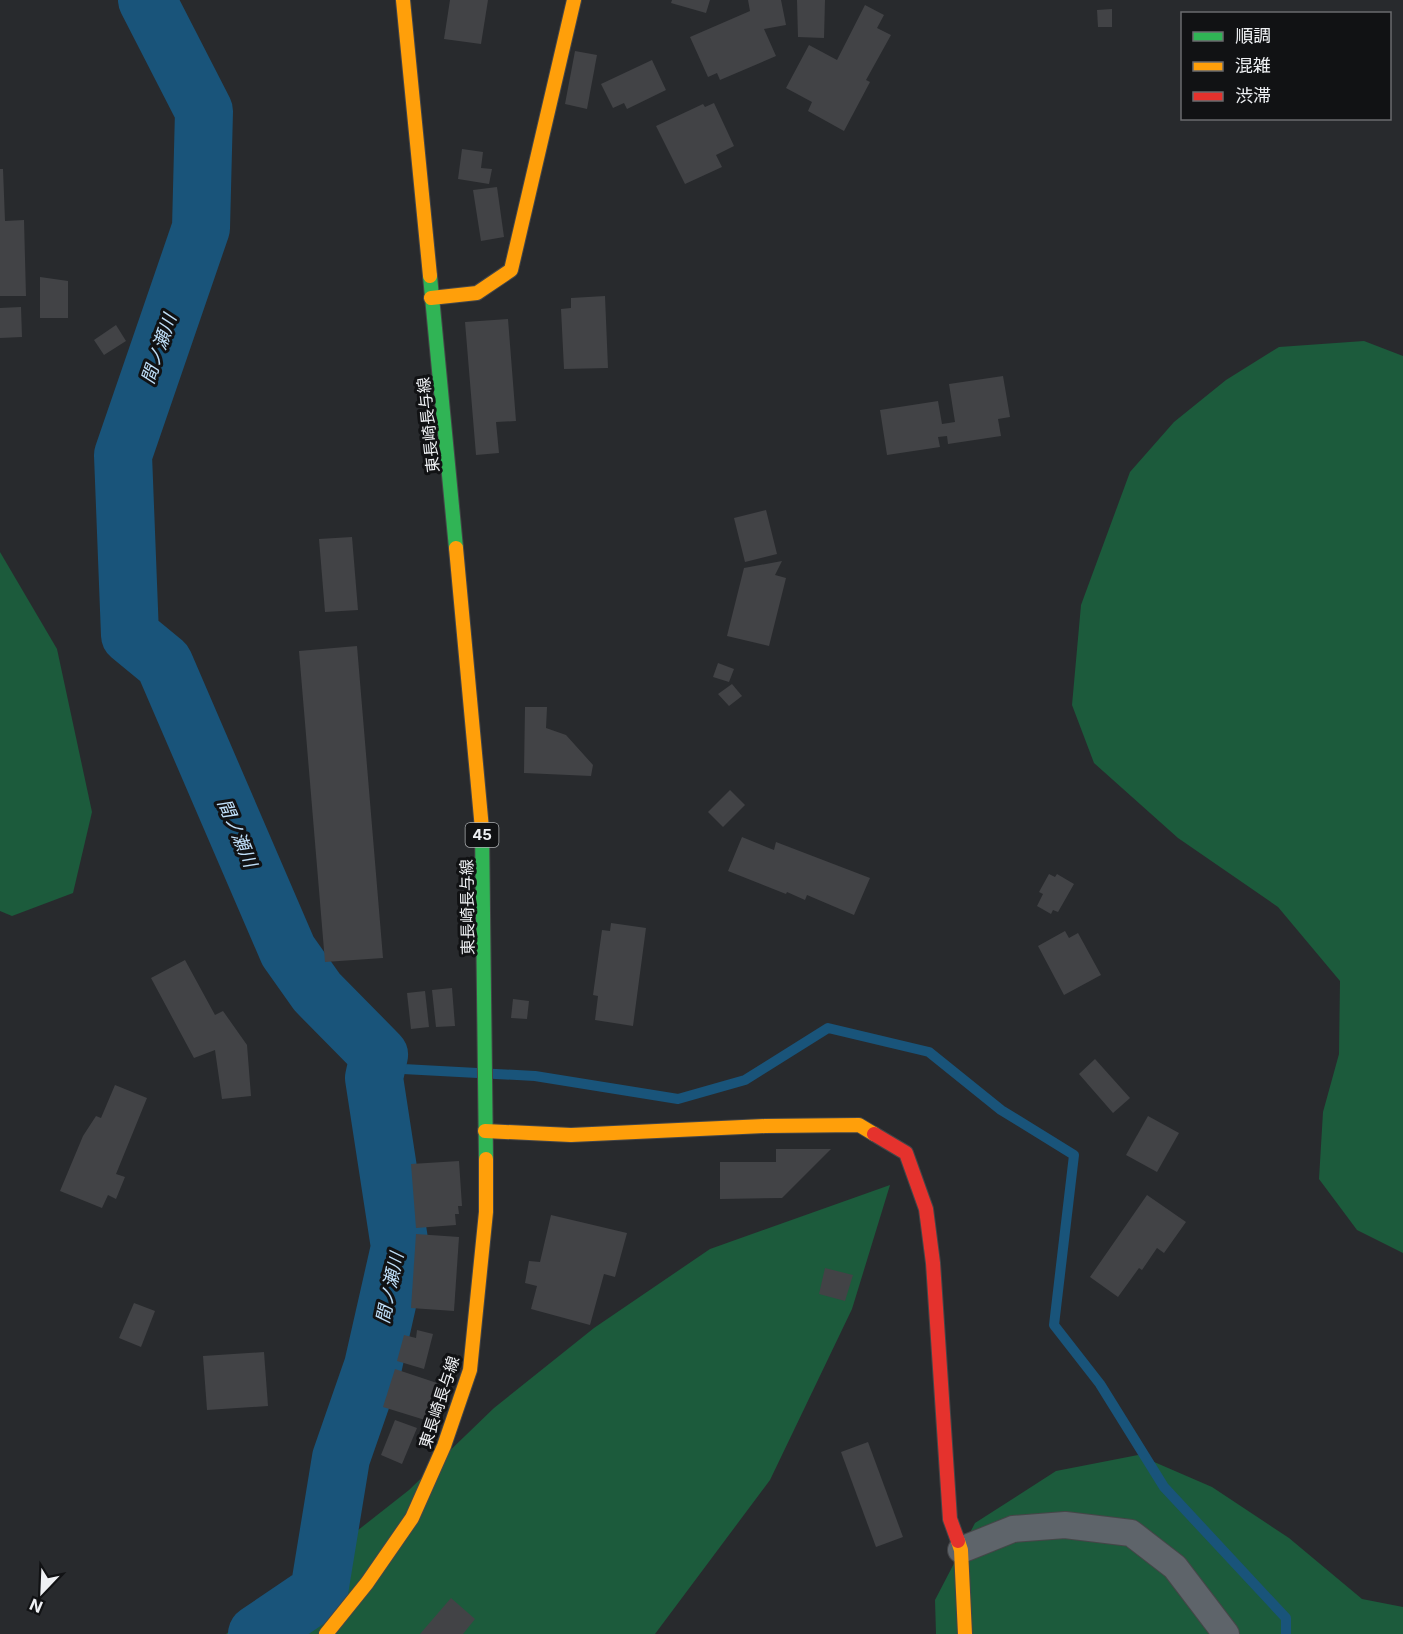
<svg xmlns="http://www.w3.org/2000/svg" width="1403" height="1634" font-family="Inter,'Noto Sans JP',sans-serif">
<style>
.forest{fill:#1c5b3c}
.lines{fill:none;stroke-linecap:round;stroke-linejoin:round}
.stream{stroke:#19547a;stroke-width:10}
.river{stroke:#19547a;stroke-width:58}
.building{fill:#424346}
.street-casing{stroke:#454648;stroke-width:28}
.fast-casing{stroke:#454648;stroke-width:16}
.slow-casing{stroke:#454648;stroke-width:16}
.jam-casing{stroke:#454648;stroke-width:16}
.street{stroke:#5e646a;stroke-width:26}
.fast{stroke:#30b455;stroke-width:14}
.slow{stroke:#ff9f0a;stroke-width:14}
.jam{stroke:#e5322d;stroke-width:14}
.labels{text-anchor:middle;stroke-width:6;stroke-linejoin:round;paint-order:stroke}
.shield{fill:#111214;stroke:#acaeb1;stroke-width:1.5}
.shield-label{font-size:15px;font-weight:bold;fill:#eff1f4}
.street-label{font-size:16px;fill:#eff1f4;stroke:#111214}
.water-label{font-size:18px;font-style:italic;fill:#c0e0fa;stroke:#111214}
</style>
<rect width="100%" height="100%" fill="#282a2d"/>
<!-- forest -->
<g class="forest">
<path d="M1364,341L1403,356V1253L1357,1230L1319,1179L1323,1112L1339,1054L1340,981L1278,907L1178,838L1094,763L1072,705L1081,605L1130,472L1174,422L1226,380L1279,347Z"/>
<path d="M0,552L57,649L92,812L73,893L12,916L0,911Z"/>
<path d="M890,1185L852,1309L770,1480L655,1634H226L409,1490L494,1408L594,1328L710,1249Z"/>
<path d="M1138,1455L1212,1487L1289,1538L1362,1599L1403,1607V1634H936L935,1600L975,1523L1056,1471Z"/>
</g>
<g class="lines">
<!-- stream -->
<path class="stream" d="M379,1055L403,1069L535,1076L678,1099L745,1080L828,1028L929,1052L1001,1110L1074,1155L1054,1325L1100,1384L1164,1487L1286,1618V1634"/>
<!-- river -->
<path class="river" d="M147,0L204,111L201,228L123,455L130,635L164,663L288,951L317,992L379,1055L374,1078L400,1247L373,1366L341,1458L319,1592L257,1634"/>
</g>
<!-- building -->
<g class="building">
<path d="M450,0H488L481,44L444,39Z"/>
<path d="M672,0H710L706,13L671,3Z"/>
<path d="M748,0H781L786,25L764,29L776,56L720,80L717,73L708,77L690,37L750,11Z"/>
<path d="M797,0H825L824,38L798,37Z"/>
<path d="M865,5L884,15L877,28L891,35L866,80L870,82L844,131L808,111L812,102L786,88L809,45L837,60Z"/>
<path d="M1112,9V27H1098L1097,10Z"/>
<path d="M575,51L597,55L587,109L565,104Z"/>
<path d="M652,60L666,90L627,109L624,103L613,108L601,84Z"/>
<path d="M714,103L734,146L716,155L722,167L685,184L656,126L703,104L705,107Z"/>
<path d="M462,149L483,152L481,168L492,169L489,184L458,179Z"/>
<path d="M0,169H3L5,221L24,220L26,296H0Z"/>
<path d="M497,187L504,237L481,241L473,190Z"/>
<path d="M40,277L68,281V318H40Z"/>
<path d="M605,296L608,368L564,369L561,309L571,308V298Z"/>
<path d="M21,307L22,337L0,338V308Z"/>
<path d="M508,319L516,421L496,422L499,453L476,455L465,322Z"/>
<path d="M116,325L126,341L104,355L94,340Z"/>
<path d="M1003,376L1010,417L998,419L1001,436L948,444L947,436L938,437L940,447L887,455L880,410L938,401L942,424L955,422L949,384Z"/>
<path d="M766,510L777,554L745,562L734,518Z"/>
<path d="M352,537L358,610L325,612L319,539Z"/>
<path d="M782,561L775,575L786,578L769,646L727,636L744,568Z"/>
<path d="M357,646L383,958L325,962L299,651Z"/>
<path d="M718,663L734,669L729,682L713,677Z"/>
<path d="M732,684L742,696L729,706L718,694Z"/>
<path d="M525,707H547L546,728L566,735L593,765L591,776L524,773Z"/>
<path d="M730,790L745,805L723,827L708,812Z"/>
<path d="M742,837L774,850L776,842L870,878L854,915L807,895L805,900L787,892L786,894L728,871Z"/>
<path d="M1049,874L1055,877L1057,874L1074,884L1058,912L1053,910L1051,914L1037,906L1043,894L1039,892Z"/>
<path d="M611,923L646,928L633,1026L595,1020L598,996L593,995L602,930L610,931Z"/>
<path d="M1065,931L1069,938L1078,933L1101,975L1064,995L1038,946Z"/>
<path d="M185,960L215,1015L223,1011L247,1045L251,1096L222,1099L215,1050L194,1058L151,978Z"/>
<path d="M452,988L455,1026L436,1027L432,990Z"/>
<path d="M425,991L429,1027L411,1029L407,993Z"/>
<path d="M513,999L529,1001L527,1019L511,1018Z"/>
<path d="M1095,1059L1130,1098L1113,1113L1079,1074Z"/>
<path d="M115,1085L147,1098L116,1174L125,1177L116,1199L108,1195L102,1208L60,1191L83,1136L96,1116L101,1118Z"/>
<path d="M1148,1116L1179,1133L1157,1172L1126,1155Z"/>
<path d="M776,1149H831L782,1198L720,1199V1162H776Z"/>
<path d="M459,1161L462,1206H458L459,1214H455L456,1225L416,1228L411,1164Z"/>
<path d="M1147,1195L1186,1222L1164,1253L1157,1248L1142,1270L1139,1268L1118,1297L1090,1277Z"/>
<path d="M551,1215L627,1233L615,1277L604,1274L590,1325L531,1309L537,1286L525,1283L529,1261L540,1262Z"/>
<path d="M416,1234L459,1237L454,1311L411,1308Z"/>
<path d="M825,1268L853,1275L845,1301L819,1294Z"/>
<path d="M134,1303L155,1311L141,1347L119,1338Z"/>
<path d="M417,1330L433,1334L424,1369L397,1361L404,1335L416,1338Z"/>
<path d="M264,1352L268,1406L207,1410L203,1356Z"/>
<path d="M395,1369L437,1383L425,1420L383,1407Z"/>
<path d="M395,1420L417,1428L402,1464L381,1455Z"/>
<path d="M868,1442L903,1537L876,1547L841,1452Z"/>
<path d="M451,1598L475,1619L463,1634H420Z"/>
</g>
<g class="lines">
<!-- street casing -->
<g class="street-casing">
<path id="street" d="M961,1550L1013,1529L1065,1525L1131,1533L1175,1567L1226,1634"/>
</g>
<!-- fast casing -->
<g class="fast-casing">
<g id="fast">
<path d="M430,276L456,548"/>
<path d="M482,829L486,1159"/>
</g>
</g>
<!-- slow casing -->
<g class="slow-casing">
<g id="slow">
<path d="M403,0L430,276"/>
<path d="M431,298L477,293L511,270L574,0"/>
<path d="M456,548L482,829"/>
<path d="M485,1131L571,1135L765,1126L859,1125L874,1134"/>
<path d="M958,1541L961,1550L965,1634"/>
<path d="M326,1634L367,1583L412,1518L444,1446L470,1370L486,1212V1159"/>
</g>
</g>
<!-- jam casing -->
<g class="jam-casing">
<path id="jam" d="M874,1134L906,1153L926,1209L933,1263L950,1519L958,1541"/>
</g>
<!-- street -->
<use href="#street" class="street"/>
<!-- fast -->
<use href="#fast" class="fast"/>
<!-- slow -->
<use href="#slow" class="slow"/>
<!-- jam -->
<use href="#jam" class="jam"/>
</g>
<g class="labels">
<!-- shield labels -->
<rect class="shield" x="465.5" y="823" width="33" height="24" rx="4.5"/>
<g class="shield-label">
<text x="482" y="840">45</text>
</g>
<!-- street labels -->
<g class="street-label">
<text transform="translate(428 425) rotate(-96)" y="6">東長崎長与線</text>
<text transform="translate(467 907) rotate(-91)" y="6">東長崎長与線</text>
<text transform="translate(439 1402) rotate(-72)" y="6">東長崎長与線</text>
</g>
<!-- water labels -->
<g class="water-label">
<text transform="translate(159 349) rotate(-71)" y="6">間ノ瀬川</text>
<text transform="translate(237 833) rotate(67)" y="6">間ノ瀬川</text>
<text transform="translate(390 1288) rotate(-78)" y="6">間ノ瀬川</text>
</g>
</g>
<!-- legend -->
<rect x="1181" y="12" width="210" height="108" fill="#111214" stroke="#6a6b6e" stroke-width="1.5"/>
<rect x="1193" y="32" width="30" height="9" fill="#30b455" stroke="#6a6b6e" stroke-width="1.5"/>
<text x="1235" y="42" font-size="18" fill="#eff1f4">順調</text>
<rect x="1193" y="62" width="30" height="9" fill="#ff9f0a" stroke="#6a6b6e" stroke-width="1.5"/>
<text x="1235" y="72" font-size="18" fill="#eff1f4">混雑</text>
<rect x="1193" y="92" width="30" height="9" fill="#e5322d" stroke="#6a6b6e" stroke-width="1.5"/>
<text x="1235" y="102" font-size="18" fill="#eff1f4">渋滞</text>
<!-- north arrow -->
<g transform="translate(42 1592) rotate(203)" stroke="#111214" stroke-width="4.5" paint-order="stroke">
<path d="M0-4.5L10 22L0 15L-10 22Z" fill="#eff1f4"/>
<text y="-9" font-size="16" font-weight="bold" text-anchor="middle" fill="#eff1f4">N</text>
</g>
</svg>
